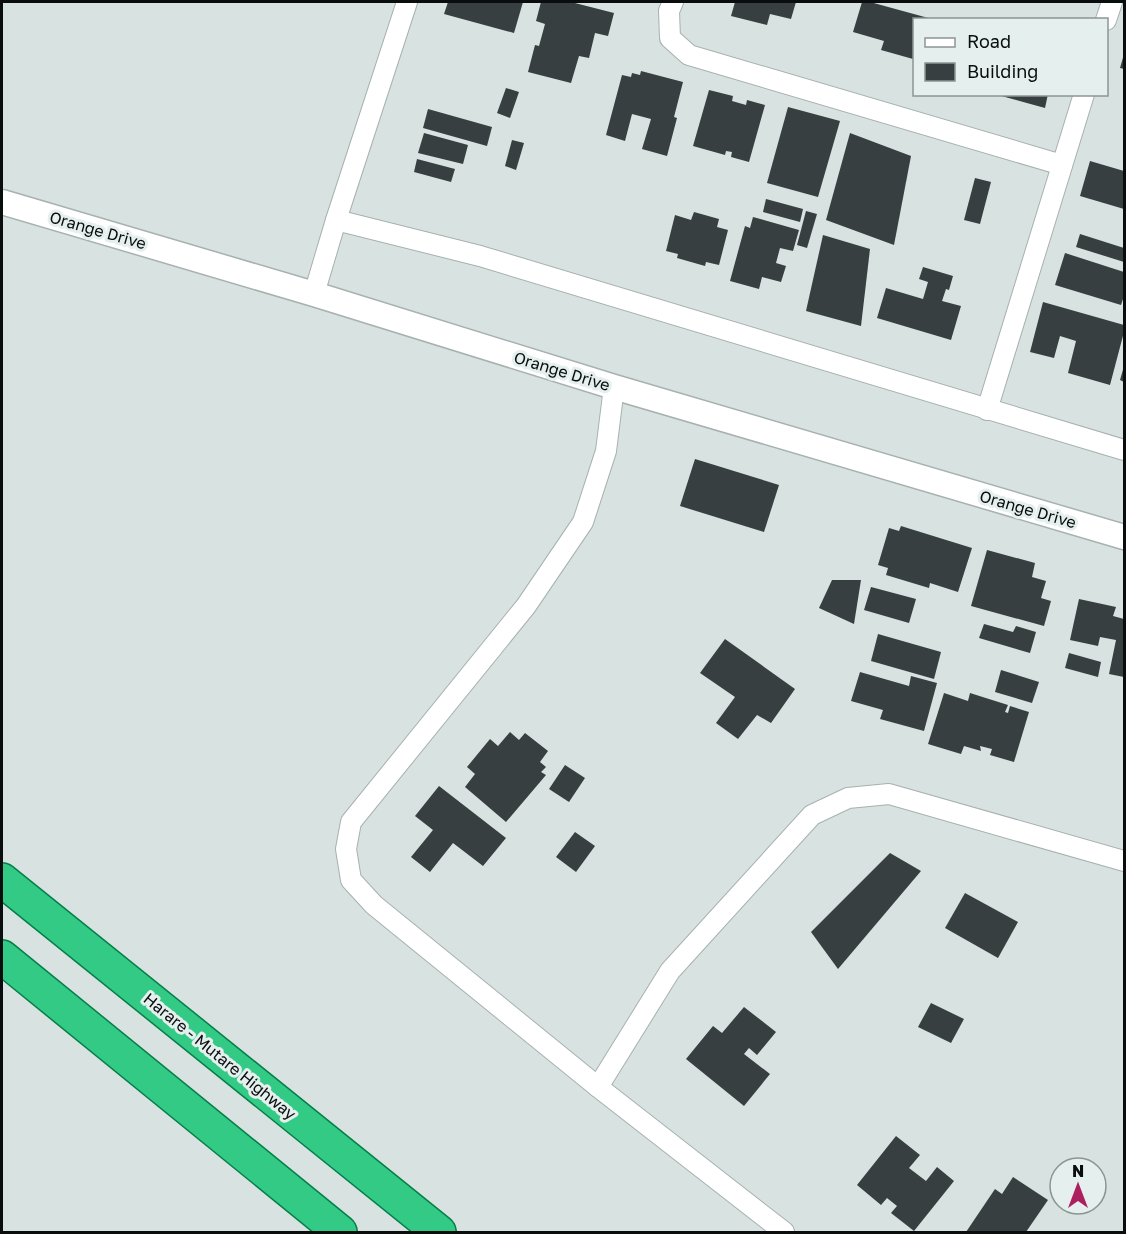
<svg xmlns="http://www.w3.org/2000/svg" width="1126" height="1234" font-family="'Golos Text',sans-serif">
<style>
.building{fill:#373f41}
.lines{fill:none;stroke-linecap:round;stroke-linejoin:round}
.minor-casing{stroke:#a7b1b0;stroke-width:22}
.tertiary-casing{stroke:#a7b1b0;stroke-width:27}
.trunk-casing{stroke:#047f48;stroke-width:36}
.minor{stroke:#fff;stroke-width:20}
.tertiary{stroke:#fff;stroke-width:24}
.trunk{stroke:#33ca86;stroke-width:33}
.labels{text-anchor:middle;stroke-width:6;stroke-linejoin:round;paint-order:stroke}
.street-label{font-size:16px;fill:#0a0d0d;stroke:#e5efee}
</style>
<rect width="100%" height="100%" fill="#d8e2e1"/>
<!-- building -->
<g class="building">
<path d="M448,2H523L514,33L444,14Z"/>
<path d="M541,2H571L614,13L608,36L595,33L589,58L579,56L571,83L528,72L535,45L539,46L545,24L536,21Z"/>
<path d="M735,2H796L791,19L770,14L767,25L731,16Z"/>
<path d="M862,2H870L932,19L914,20L913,59L881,50L884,41L853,32Z"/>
<path d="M1124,54V69L1120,68Z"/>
<path d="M641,71L683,82L674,117L677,118L667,156L642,149L651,119L632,114L625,141L606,135L622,75L631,77L632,73L640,75Z"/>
<path d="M506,88L519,92L510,118L497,113Z"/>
<path d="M709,90L733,96L732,101L746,105L747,100L765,105L749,162L731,157L732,152L726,151L725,155L693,146Z"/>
<path d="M994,94H1048L1045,108Z"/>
<path d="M788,107L840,121L818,197L767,183Z"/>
<path d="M428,109L492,127L487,146L423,128Z"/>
<path d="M424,133L468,145L463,164L418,153Z"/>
<path d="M850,133L911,156L894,245L826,220Z"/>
<path d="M512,140L524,143L516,170L505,166Z"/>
<path d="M417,159L455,169L451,182L414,172Z"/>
<path d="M1090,161L1124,171V209L1080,196Z"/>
<path d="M975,178L991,182L980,224L964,220Z"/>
<path d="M766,199L803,209L800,222L763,212Z"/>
<path d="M806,211L817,214L807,248L797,245Z"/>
<path d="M694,212L719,219L717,227L728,230L719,265L706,262L705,266L677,258L678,254L666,251L675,215L691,220Z"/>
<path d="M753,217L799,230L793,251L780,248L776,263L786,266L781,282L762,277L759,289L730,281L745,226L750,228Z"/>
<path d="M1080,234L1124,248V262L1076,247Z"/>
<path d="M823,235L870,249L861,326L806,311Z"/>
<path d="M1065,253L1124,272V296L1121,305L1055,285Z"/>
<path d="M923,267L953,276L949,290L946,289L942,301L961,306L951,340L877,318L886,288L923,299L928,282L919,279Z"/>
<path d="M1043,302L1124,325V332L1110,385L1068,373L1076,341L1060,336L1054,358L1030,352Z"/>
<path d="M1124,366V382L1120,380Z"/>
<path d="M695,459L779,485L764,532L680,506Z"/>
<path d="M901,526L972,548L958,592L930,583L929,588L886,575L888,568L878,565L889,528L899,531Z"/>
<path d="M987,550L1035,563L1032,577L1046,581L1041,598L1051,601L1044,626L971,606Z"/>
<path d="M832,580H861L854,624L819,608Z"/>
<path d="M871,587L916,599L909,623L864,610Z"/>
<path d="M1079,599L1116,607L1113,616L1124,619V677L1109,674L1116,640L1100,637L1098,646L1070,640Z"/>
<path d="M984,624L1013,632L1016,626L1036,632L1030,653L979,638Z"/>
<path d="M878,634L941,652L934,679L871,661Z"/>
<path d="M725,639L795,689L771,723L757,715L738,739L716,723L735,697L700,673Z"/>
<path d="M1069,653L1101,662L1098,677L1065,668Z"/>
<path d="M1001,670L1039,682L1032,703L995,692Z"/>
<path d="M860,672L909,686L911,676L937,683L924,731L880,719L883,710L851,701Z"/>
<path d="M944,693L968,701L970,693L1008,705L1005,712L1008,713L1010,706L1029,712L1014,762L990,755L992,749L980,746L981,751L964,746L961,754L928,744Z"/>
<path d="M510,732L519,740L525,733L548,751L540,762L546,767L541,772L546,775L506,822L465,787L475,774L467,767L490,739L498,746Z"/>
<path d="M565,765L585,778L569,802L549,789Z"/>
<path d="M439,786L506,838L483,866L453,843L430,872L411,857L433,830L415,816Z"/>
<path d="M575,832L595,846L576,872L556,857Z"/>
<path d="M890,853L921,871L838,969L811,932Z"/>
<path d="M965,893L1018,922L998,958L945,928Z"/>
<path d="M931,1003L964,1019L951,1043L918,1027Z"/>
<path d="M744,1007L776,1032L757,1055L749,1048L744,1054L770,1074L744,1106L686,1059L713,1026L722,1033Z"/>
<path d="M896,1136L920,1155L909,1168L926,1181L937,1167L954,1181L914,1231L891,1213L897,1206L887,1198L881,1205L857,1185Z"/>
<path d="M1013,1177L1048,1200L1026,1232H966L995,1189L1002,1194Z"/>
</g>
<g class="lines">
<!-- minor casing -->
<g class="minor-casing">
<g id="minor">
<path d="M673,2L669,11L670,38L689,55L1062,165"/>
<path d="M1106,20L1112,2"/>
<path d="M336,220L407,2"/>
<path d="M314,294L336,220L480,256L1124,450"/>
<path d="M614,387L606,451L583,522L526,606L351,822L346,849L351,880L374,905L598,1087L784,1232"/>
<path d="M987,410L1084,94"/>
<path d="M598,1087L670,971L812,815L848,798L889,794L1124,861"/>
</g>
</g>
<!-- tertiary casing -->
<g class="tertiary-casing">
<path id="tertiary" d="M2,202L314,294L614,387L1124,537"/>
</g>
<!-- trunk casing -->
<g class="trunk-casing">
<g id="trunk">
<path d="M2,880L439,1232"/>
<path d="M2,957L340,1232"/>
</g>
</g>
<!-- minor -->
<use href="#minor" class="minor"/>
<!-- tertiary -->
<use href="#tertiary" class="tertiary"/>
<!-- trunk -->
<use href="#trunk" class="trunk"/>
</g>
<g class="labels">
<!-- street labels -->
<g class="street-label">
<text transform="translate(98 230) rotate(16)" y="6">Orange Drive</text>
<text transform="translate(562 371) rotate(17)" y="6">Orange Drive</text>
<text transform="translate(1028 509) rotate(16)" y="6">Orange Drive</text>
<text transform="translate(220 1056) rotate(39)" y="6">Harare - Mutare Highway</text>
</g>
</g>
<!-- border -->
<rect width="1126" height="1234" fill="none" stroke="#0a0d0d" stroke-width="6"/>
<!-- legend -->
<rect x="913" y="18" width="195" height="78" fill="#e5efee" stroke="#8d9594" stroke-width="1.5"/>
<rect x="925" y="38" width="30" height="9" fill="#ffffff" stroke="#8d9594" stroke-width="1.5"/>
<text x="967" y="48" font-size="18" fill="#0a0d0d">Road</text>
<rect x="925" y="63" width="30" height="18" fill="#373f41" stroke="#8d9594" stroke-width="1.5"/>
<text x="967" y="78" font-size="18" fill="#0a0d0d">Building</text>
<!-- north arrow -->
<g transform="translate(1078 1186)"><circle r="28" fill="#e5efee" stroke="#8d9594" stroke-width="1.5"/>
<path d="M0-4.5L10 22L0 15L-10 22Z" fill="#ac2060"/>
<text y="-9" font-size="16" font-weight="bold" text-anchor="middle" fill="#0a0d0d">N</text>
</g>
</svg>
